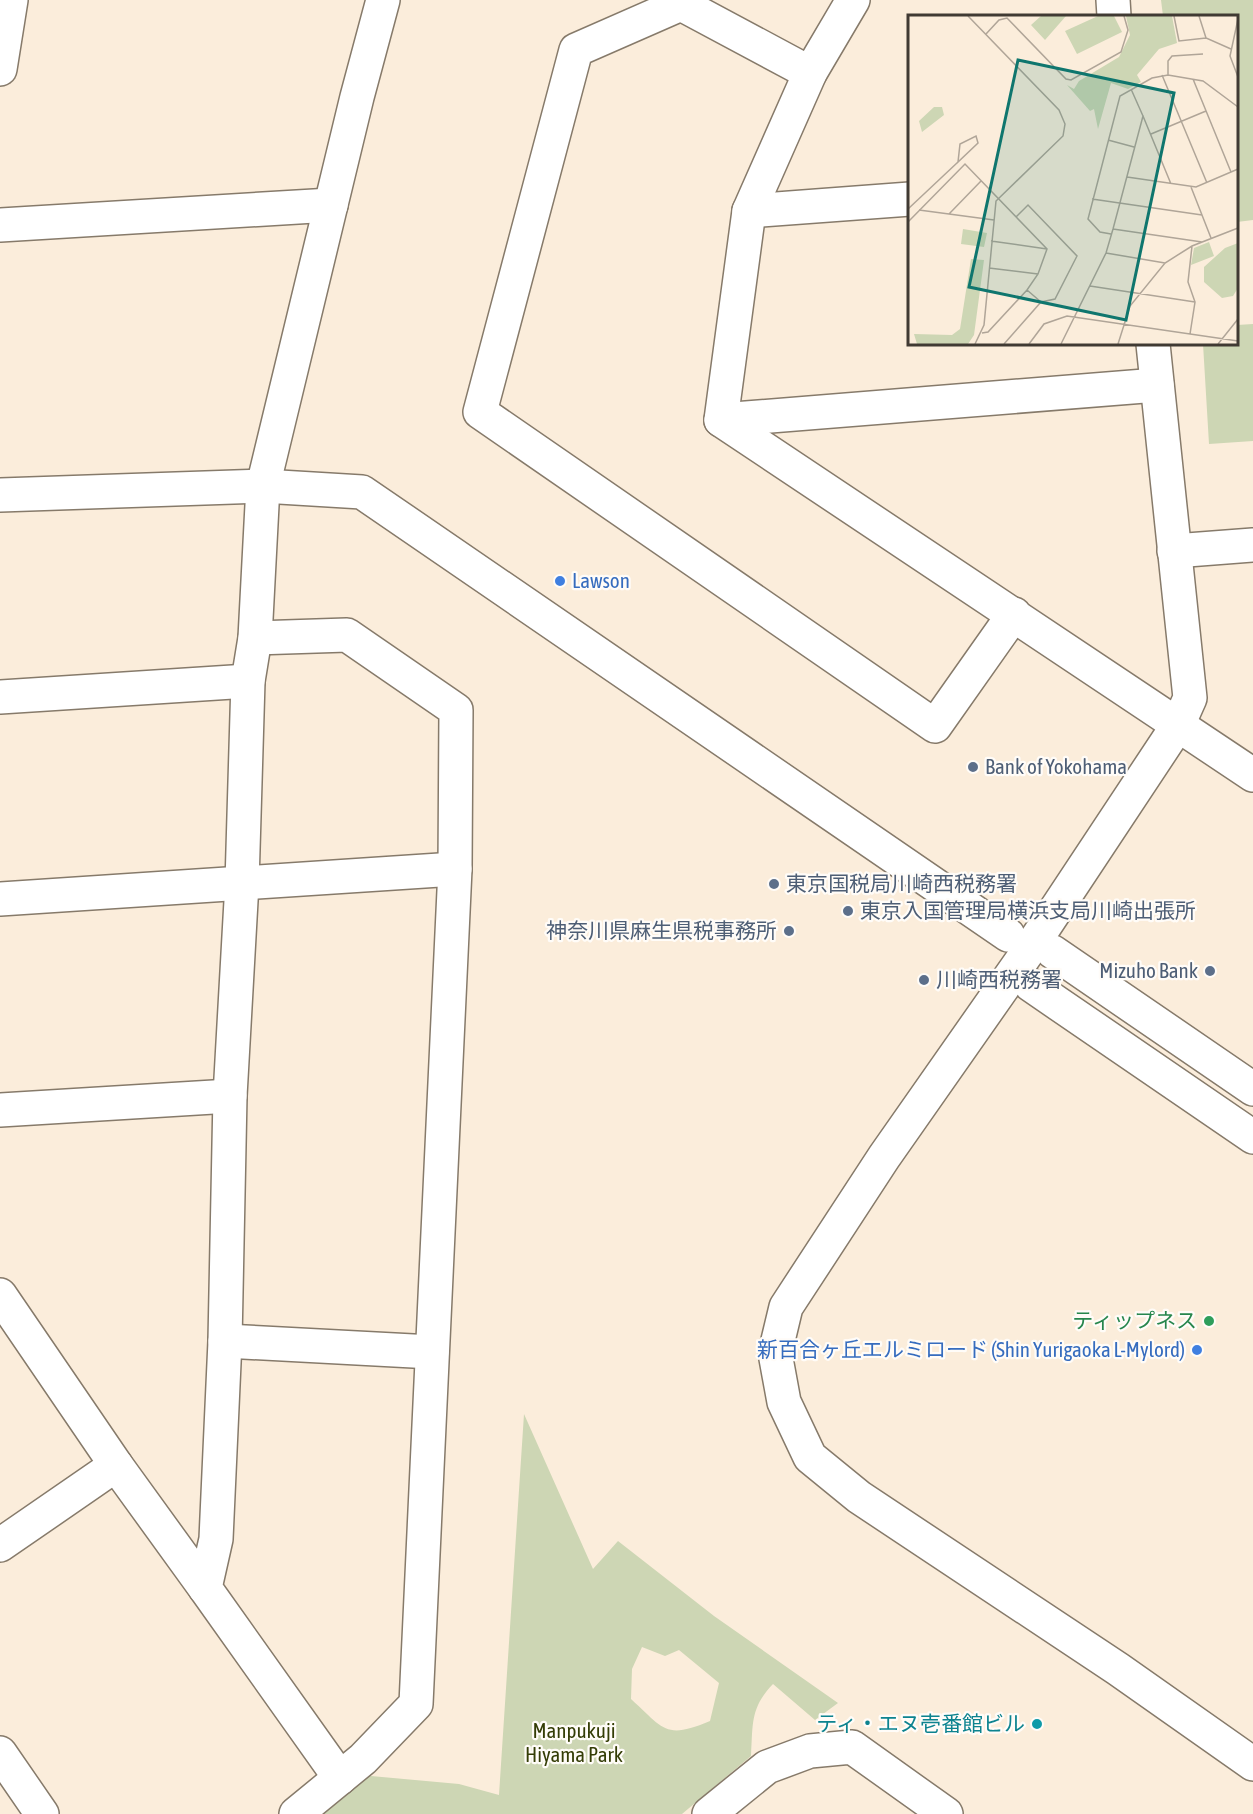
<svg xmlns="http://www.w3.org/2000/svg" width="1253" height="1814" font-family="'Asap Condensed','Noto Sans JP',sans-serif">
<style>
.green{fill:#cdd6b4;fill-rule:evenodd}
.lines{fill:none;stroke-linecap:round;stroke-linejoin:round}
.street-casing{stroke:#867a6a;stroke-width:36}
.secondary-casing{stroke:#867a6a;stroke-width:36}
.street{stroke:#fff;stroke-width:33}
.secondary{stroke:#fff;stroke-width:33}
.shop-dot{fill:#3f7fe0;stroke:#fffcf8;stroke-width:2}
.service-dot{fill:#5c6f8a;stroke:#fffcf8;stroke-width:2}
.leisure-dot{fill:#2e9e5b;stroke:#fffcf8;stroke-width:2}
.culture-dot{fill:#0f9aa8;stroke:#fffcf8;stroke-width:2}
.labels{text-anchor:middle;stroke-width:4.5;stroke-linejoin:round;paint-order:stroke}
.shop-label{font-size:21px;fill:#366cbe;stroke:#fffcf8;text-anchor:start}
.service-label{font-size:21px;fill:#4e5e75;stroke:#fffcf8;text-anchor:start}
.leisure-label{font-size:21px;fill:#27864d;stroke:#fffcf8;text-anchor:end}
.culture-label{font-size:21px;fill:#0d838f;stroke:#fffcf8;text-anchor:end}
.park-label{font-size:21px;fill:#343d06;stroke:#fffcf8}
.inset-road{fill:none;stroke:#b0a598;stroke-width:1.5}
.view{fill:#0f766e;fill-opacity:0.15;stroke:#0f766e;stroke-width:3}
.inset-edge{fill:none;stroke:#403a33;stroke-width:3}
</style>
<rect width="100%" height="100%" fill="#fbeddb"/>
<!-- green -->
<g class="green">
<path d="M1161,0H1253V220L1237,222L1236,16H1163Z"/>
<path d="M1253,324V441L1209,444L1203,344H1236L1237,325Z"/>
<path d="M524,1414L593,1569L618,1541L714,1616L838,1703L815,1720L773,1684C750,1708 753,1724 751,1756L682,1814H319L360,1775L459,1784L499,1795ZM642,1647L665,1656L679,1650L719,1683L710,1721C665,1740 664,1729 631,1699L632,1669Z"/>
</g>
<g class="lines">
<!-- street casing -->
<g class="street-casing">
<g id="street">
<path d="M683,0L681,4L576,50L480,412L935,726L1014,614"/>
<path d="M853,0L810,73L749,211L721,420L1253,775"/>
<path d="M681,4L810,73"/>
<path d="M0,69L11,0"/>
<path d="M749,211L910,199"/>
<path d="M0,225L331,205"/>
<path d="M721,420L1157,385"/>
<path d="M0,495L263,486L362,492L1008,935"/>
<path d="M1174,551L1253,545"/>
<path d="M255,638L347,635L456,710L455,869L416,1704L363,1759L296,1814"/>
<path d="M0,697L248,681"/>
<path d="M0,899L455,869"/>
<path d="M1053,952L1253,1089"/>
<path d="M1031,985L1253,1137"/>
<path d="M0,1110L230,1096"/>
<path d="M0,1295L116,1465L205,1588"/>
<path d="M225,1341L432,1352"/>
<path d="M0,1545L116,1465"/>
<path d="M0,1753L42,1814"/>
<path d="M340,1778L205,1588L216,1539L225,1341L230,1096L242,883L248,681L255,638L263,486L357,97L383,0"/>
<path d="M709,1814L767,1767L810,1751L852,1747L946,1814"/>
</g>
</g>
<!-- secondary casing -->
<g class="secondary-casing">
<g id="secondary">
<path d="M1113,0L1114,16"/>
<path d="M1153,344L1190,698L1178,725L1029,950L884,1157L786,1307L775,1353L784,1402L810,1457L859,1497L1118,1669L1253,1764"/>
</g>
</g>
<!-- street -->
<use href="#street" class="street"/>
<!-- secondary -->
<use href="#secondary" class="secondary"/>
</g>
<!-- markers -->
<g class="shop-dot">
<circle cx="560" cy="581" r="6"/>
<circle cx="1197" cy="1350" r="6"/>
</g>
<g class="service-dot">
<circle cx="973" cy="767" r="6"/>
<circle cx="774" cy="884" r="6"/>
<circle cx="848" cy="911" r="6"/>
<circle cx="789" cy="931" r="6"/>
<circle cx="1210" cy="971" r="6"/>
<circle cx="924" cy="980" r="6"/>
</g>
<circle class="leisure-dot" cx="1209" cy="1321" r="6"/>
<circle class="culture-dot" cx="1037" cy="1724" r="6"/>
<g class="labels">
<!-- shop labels -->
<g class="shop-label">
<text x="572" y="588">Lawson</text>
<text x="1185" y="1357" text-anchor="end">新百合ヶ丘エルミロード (Shin Yurigaoka L-Mylord)</text>
</g>
<!-- service labels -->
<g class="service-label">
<text x="985" y="774">Bank of Yokohama</text>
<text x="786" y="891">東京国税局川崎西税務署</text>
<text x="860" y="918">東京入国管理局横浜支局川崎出張所</text>
<text x="777" y="938" text-anchor="end">神奈川県麻生県税事務所</text>
<text x="1198" y="978" text-anchor="end">Mizuho Bank</text>
<text x="936" y="987">川崎西税務署</text>
</g>
<!-- leisure labels -->
<g class="leisure-label">
<text x="1197" y="1328">ティップネス</text>
</g>
<!-- culture labels -->
<g class="culture-label">
<text x="1025" y="1731">ティ・エヌ壱番館ビル</text>
</g>
<!-- park labels -->
<g class="park-label">
<text x="574" y="1738">Manpukuji<tspan x="574" dy="24">Hiyama Park</tspan></text>
</g>
</g>
<!-- overview -->
<g transform="translate(908 15)">
<rect width="330" height="330" fill="#fbeddb"/>
<path d="M133,1H158L137,25L123,10ZM190,1H206L214,17L169,39L157,16ZM218,1H264L269,28L251,34L229,60L233,67L220,74L203,68L190,114L186,94L182,96L159,70L166,74L171,66L211,42L222,20ZM26,92H34L36,100L14,117L11,106ZM55,214L79,218L76,232L53,229ZM301,227L306,241L283,250L286,233ZM330,228V273L325,281L314,283L296,267V252L317,233ZM63,244L76,245L66,320L60,329H9L6,319L44,320L52,314Z" fill="#cdd6b4"/>
<path class="inset-road" d="M60,1L151,95L157,109L155,121L88,186L76,310L67,329M266,1L271,26L298,23M291,1L298,23L323,34M330,4L322,41L330,62M78,19L91,5L99,3L158,64L163,65L213,37L220,15L216,1M254,60L299,168M260,60V46L264,41L295,39M285,64L323,157M235,101L263,169M243,119L298,96M68,121L70,128L50,147L52,129ZM200,125L226,132M219,162L288,172L330,154M283,172L303,223M184,184L294,200M0,194L50,147M11,195L86,205M41,199L73,166M0,207L57,149L139,234L130,259L119,275L80,317L74,318M205,214L294,227M203,219L192,217L180,204L212,81L244,63L260,60L295,66L330,92M83,226L139,234M198,238L257,248M81,253L130,259M182,271L287,287M119,275L133,287M282,319L287,287L280,267L284,231M96,329L133,287L147,284L169,241L120,190L108,202M121,329L136,309L159,301L330,326M153,329L198,238L205,214L235,101L223,74M210,329L222,291L257,248L284,231L330,213M310,329L330,304"/>
<path class="view" d="M110,45L266,78L218,305L61,272Z"/>
<rect width="330" height="330" class="inset-edge"/>
</g>
</svg>
